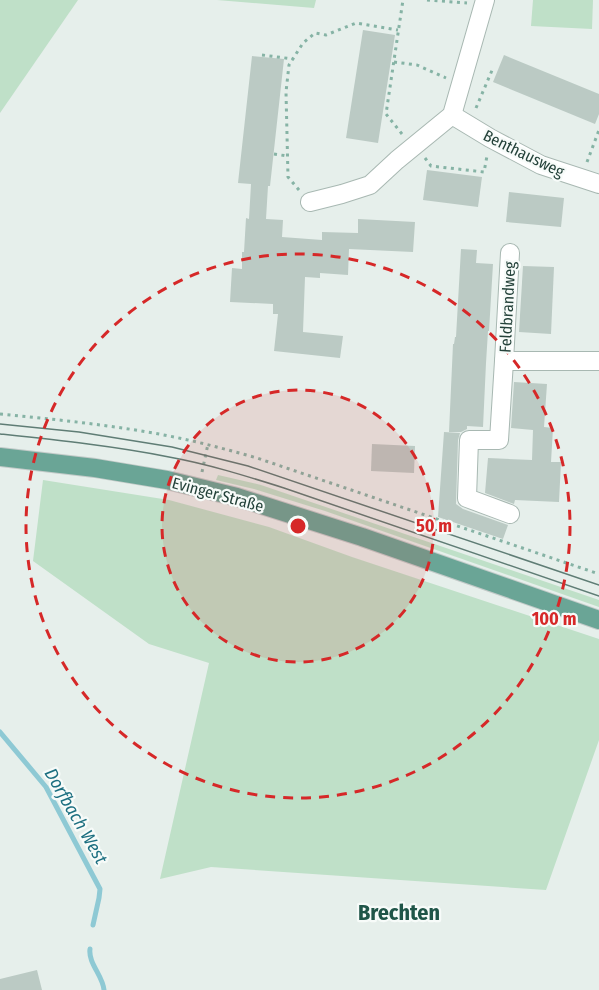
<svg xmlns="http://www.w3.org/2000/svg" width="599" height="990" font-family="'Fira Sans Condensed',sans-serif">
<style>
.green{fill:#bfe0c8}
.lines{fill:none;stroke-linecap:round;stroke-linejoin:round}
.stream{stroke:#8ec9d4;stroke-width:5}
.building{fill:#bbcac4}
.street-casing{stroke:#a8b8b2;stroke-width:20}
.primary-casing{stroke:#c2cac8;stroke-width:20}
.path{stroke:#86b3a5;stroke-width:3;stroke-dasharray:3 4.5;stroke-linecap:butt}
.street{stroke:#fff;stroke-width:18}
.primary{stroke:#6aa596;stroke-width:18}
.tram{stroke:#5f7d75;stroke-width:1.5}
.ring{fill:none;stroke:#d62828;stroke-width:3;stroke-dasharray:10 8}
.labels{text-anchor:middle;stroke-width:4.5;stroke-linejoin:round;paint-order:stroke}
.street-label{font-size:16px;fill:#24423a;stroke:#f7fbf9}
.water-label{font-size:18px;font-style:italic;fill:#1c6f80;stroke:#f7fbf9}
.district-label{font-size:22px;font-weight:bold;fill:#1f5548;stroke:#f7fbf9}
.centre{fill:#d62828;stroke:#f7fbf9;stroke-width:3}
.ring-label{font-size:18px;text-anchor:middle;font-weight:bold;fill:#d62828;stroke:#f7fbf9;stroke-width:4.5;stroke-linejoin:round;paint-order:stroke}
</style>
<rect width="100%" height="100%" fill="#e6efeb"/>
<!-- green -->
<g class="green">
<path d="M0,0H78L0,113Z"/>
<path d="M217,0H316L314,8Z"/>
<path d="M533,0H593L592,29L531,26Z"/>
<path d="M218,475L261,485L599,600V607L325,511L254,489L216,480Z"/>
<path d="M43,480L169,500L269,527L352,557L599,639V740L546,890L211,867L160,879L209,663L149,644L33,561Z"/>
</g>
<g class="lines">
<!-- stream -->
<g class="stream">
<path d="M0,732L46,787L100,889L99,898L93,925"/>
<path d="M90,949C88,963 103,976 104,990"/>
</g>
</g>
<!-- building -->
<g class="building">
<path d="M363,30L395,35L378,143L346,138Z"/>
<path d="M504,55L599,94V114L595,124L493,82Z"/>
<path d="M252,56L284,59L270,186H268L266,219L283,220L282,237L322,240V232L358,233V219L415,222L413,252L349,249L348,275L320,273V278L305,277L303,332L343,336L340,358L274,351L278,314H273V304L230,302L232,268L242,269V252H244L246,218L249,219L251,184L238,183Z"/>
<path d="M427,170L482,177L478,207L423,200Z"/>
<path d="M509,192L564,198L561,227L506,222Z"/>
<path d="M461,249L477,250L476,263L493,264L489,331H488L486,363L483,427L467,426V429L461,432H449L453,344H454L455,337H456Z"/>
<path d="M523,266L554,267L551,334L519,332Z"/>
<path d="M514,382L547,384L544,427L553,428L551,462H561L559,502L515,500L514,504L485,493L488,458L532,460L533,430L511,428Z"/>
<path d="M444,432L460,433L458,440L456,504L463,509L508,525L503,539L438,517Z"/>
<path d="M372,444L415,446L414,473L371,471Z"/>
<path d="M37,970L42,990H0V979Z"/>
</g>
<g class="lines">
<!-- street casing -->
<g class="street-casing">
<g id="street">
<path d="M452,115L490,138L541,165L599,184"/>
<path d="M310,202L342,194L370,185L397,160L452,115L485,0"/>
<path d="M510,253L504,361H599"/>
<path d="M504,361L499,440H469L467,498L510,514"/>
</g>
</g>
<!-- primary casing -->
<g class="primary-casing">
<path id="primary" d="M0,457L95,468L167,480L237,497L362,537L599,620"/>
</g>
<!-- path -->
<g class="path">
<path d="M427,0L467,3"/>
<path d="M262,55L293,59"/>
<path d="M394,62L417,65L446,78"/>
<path d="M476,108L493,68"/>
<path d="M402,134L386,114L403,0"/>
<path d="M274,154L287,156"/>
<path d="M425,158L431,166L484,172L487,156"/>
<path d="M587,162L599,130"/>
<path d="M299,190L288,177L286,92L289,65L303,43L315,33L326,35L356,23L398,30"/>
<path d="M0,414C51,419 102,424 153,433C188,439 222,448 257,458L599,574"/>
<path d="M202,472L208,444"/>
</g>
<!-- street -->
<use href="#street" class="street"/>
<!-- primary -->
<use href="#primary" class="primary"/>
<!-- tram -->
<g class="tram">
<path d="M0,424L79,432L172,447L248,466L599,585"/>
<path d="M0,434C56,440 113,446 169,457C208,464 246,476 284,488L599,596"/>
</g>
</g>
<!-- distance rings -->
<circle cx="298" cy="526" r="136" fill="#d62828" fill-opacity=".12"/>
<g class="ring">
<circle cx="298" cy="526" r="136"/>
<circle cx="298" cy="526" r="272"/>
</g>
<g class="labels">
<!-- street labels -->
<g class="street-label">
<text transform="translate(524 153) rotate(26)" y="6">Benthausweg</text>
<text transform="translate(507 307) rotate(-87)" y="6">Feldbrandweg</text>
<text transform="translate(218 494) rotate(15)" y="6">Evinger Straße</text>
</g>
<!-- water labels -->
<g class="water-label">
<text transform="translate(76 816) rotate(60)" y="6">Dorfbach West</text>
</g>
<!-- district labels -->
<g class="district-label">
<text x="399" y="920">Brechten</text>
</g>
</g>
<circle cx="298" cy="526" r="9" class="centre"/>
<g class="ring-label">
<text x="434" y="532">50 m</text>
<text x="554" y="625">100 m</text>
</g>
</svg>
